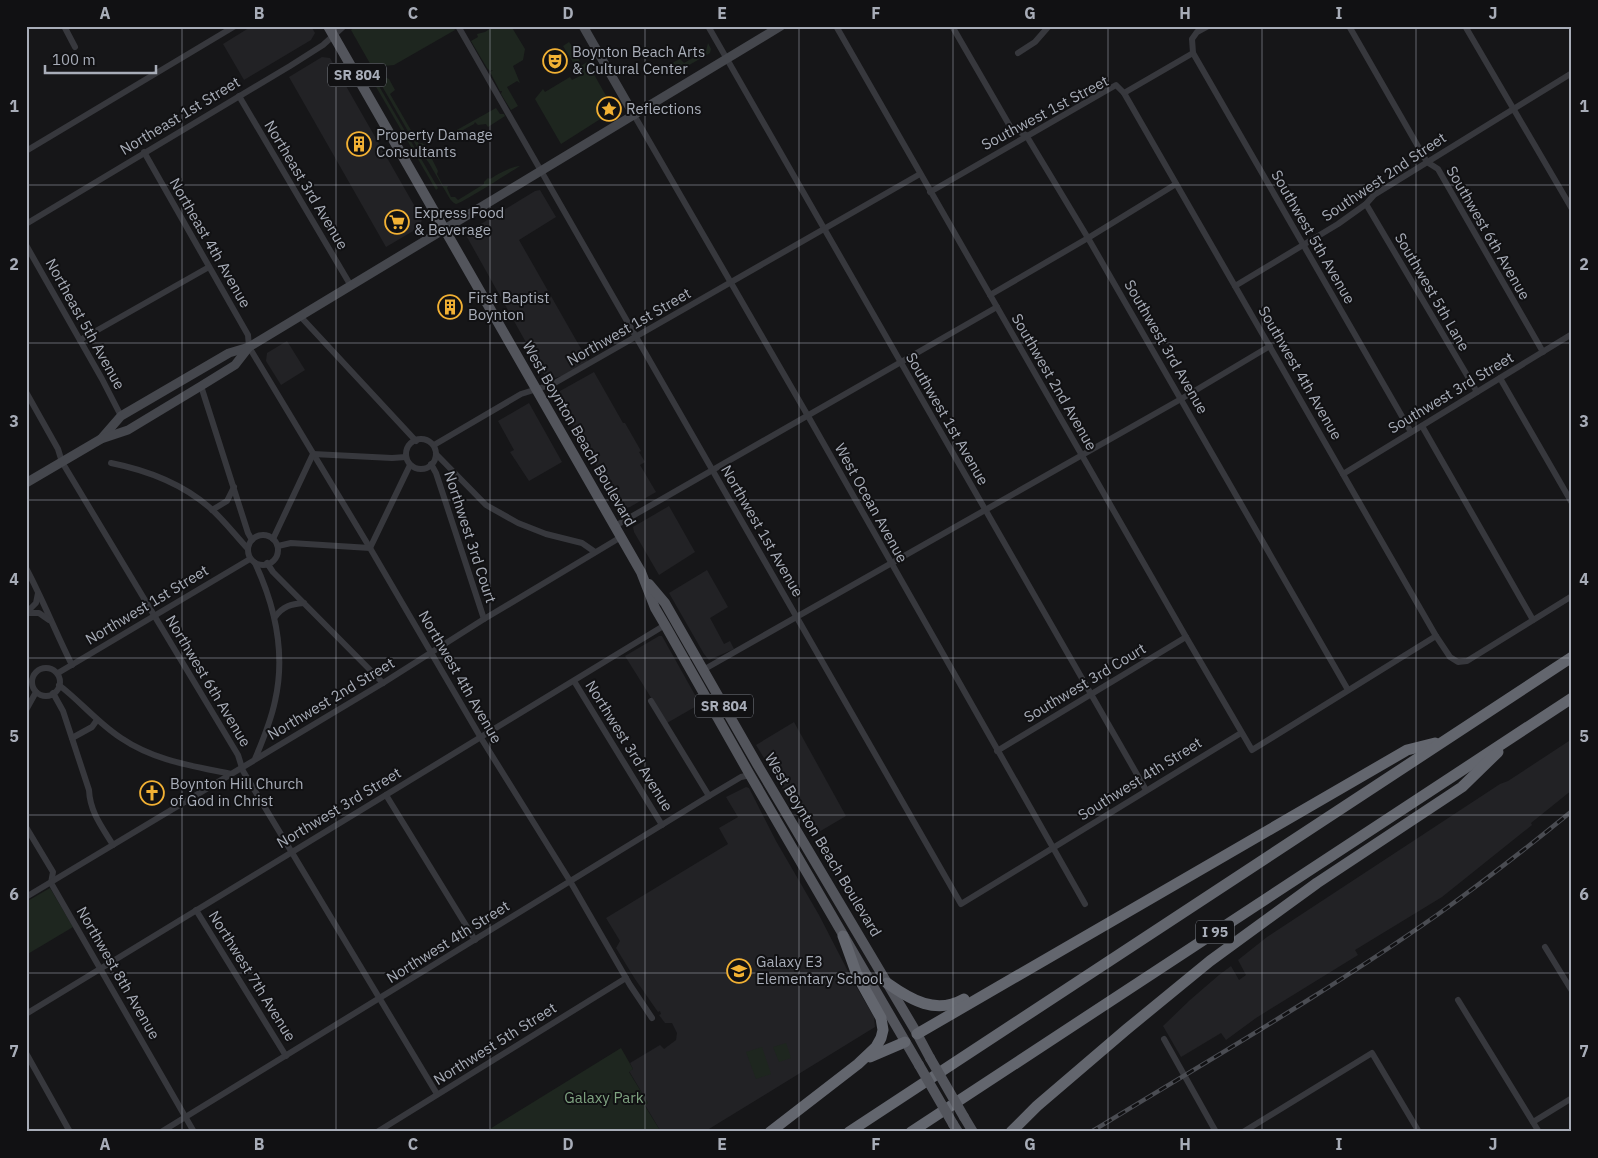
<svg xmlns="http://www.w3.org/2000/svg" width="1598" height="1158" font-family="'IBM Plex Sans',sans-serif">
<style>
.built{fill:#222225}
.green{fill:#1e261f}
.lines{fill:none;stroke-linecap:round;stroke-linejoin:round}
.street{stroke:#37383d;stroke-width:6}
.secondary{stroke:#45474d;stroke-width:9}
.primary{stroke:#53555c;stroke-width:10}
.highway{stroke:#63666e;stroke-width:11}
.rail-casing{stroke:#4a4c52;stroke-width:4.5}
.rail{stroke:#111113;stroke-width:2.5;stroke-dasharray:8;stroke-linecap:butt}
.primary-bridge{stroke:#53555c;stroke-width:10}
.grid{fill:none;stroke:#a8adb8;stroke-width:1;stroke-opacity:0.55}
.labels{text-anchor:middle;stroke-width:4;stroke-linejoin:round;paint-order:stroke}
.shield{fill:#111113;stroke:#7b7e86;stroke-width:1}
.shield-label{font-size:14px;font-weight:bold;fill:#a8adb8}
.poi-label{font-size:15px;fill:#a8adb8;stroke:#111113;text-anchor:start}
.street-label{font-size:15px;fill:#a8adb8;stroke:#111113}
.park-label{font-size:15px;fill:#7fa381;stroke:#111113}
.neatline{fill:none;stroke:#a8adb8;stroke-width:2}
.grid-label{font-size:16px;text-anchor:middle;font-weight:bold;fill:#a8adb8}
</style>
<rect width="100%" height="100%" fill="#161618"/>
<!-- built -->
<g class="built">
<path d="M252,26H311L315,33L311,40L244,80L223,44Z"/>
<path d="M322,57L330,58L422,219L420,227L386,247L289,77Z"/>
<path d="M540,190L556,217L519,240L588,361L562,376L547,380L467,237L471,230L535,191Z"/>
<path d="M287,341L305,370L281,385L266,361L267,353Z"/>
<path d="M594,372L623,423H625L641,451L639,452L645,462L640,465L656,492L630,507L622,509L559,402L560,391Z"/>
<path d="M529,403L562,462L529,481L510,452L514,450L498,421Z"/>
<path d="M669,506L695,552L659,575L634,532L633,527Z"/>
<path d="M707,570L728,607L710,618L724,644L730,641L734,649L709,660L704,654L669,593Z"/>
<path d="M659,636H662L700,704L667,723L625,656Z"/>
<path d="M794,722L846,816L812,836L756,745Z"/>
<path d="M1572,739V790L1531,823L1532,825L1442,897L1355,950L1358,955L1256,1018L1226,1040L1221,1033L1181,1057L1163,1026L1190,1000L1219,975L1231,966L1239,980L1246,975L1238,960L1267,937L1500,784L1508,781Z"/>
<path d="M746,787L749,788L776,841L819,915L853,981L874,1017L875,1027L704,1132H661L645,1105L648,1103L629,1071L633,1069L630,1063L660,1045L664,1049L676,1040L677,1033L672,1023H665L659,1015L661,1014L660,1011L658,1012L635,979L616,948L620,941L606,918L728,844L719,828L738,817L726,797Z"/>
</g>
<!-- green -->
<g class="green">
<path d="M357,26H453L455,30L394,65L372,67L351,30Z"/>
<path d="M494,26H511L525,49L523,60L513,66L520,83L517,81L507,87L518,106L511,110L501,94L502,91H500L490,72L493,70L490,71L487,68L471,41L478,37L477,34L485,32Z"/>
<path d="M569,42L576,51L580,62L574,64L563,46Z"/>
<path d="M708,43L711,49L710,53L677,72L672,63L680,59L684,63L702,53L700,48L701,46V50L706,51Z"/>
<path d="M587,62L609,101L603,108L605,116L561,144L535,99L543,89L545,92L570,77L572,80L582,75L578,68Z"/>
<path d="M381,77H385L389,79L395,90L390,94L419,144L422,143L425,145L426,151L423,152L429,159L430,157L432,159L438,171L437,174L443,186H448L447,188L451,197H455L458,200L484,184V182L488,178L490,179C496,175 512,166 520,166C512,171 461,204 456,204C453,203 451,200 450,199L429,163L417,147L378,79Z"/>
<path d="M376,81L438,188L436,190L375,85Z"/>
<path d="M496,108L500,114H504L505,116L488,127L486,124L478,125L475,122L474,124L463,130L455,131Z"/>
<path d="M50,888L73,927L26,955V902Z"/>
<path d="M786,1043L791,1058L779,1062L773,1047Z"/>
<path d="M762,1047L771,1074L756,1079L746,1052Z"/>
<path d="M621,1048L633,1069L629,1072L648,1103L645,1106L661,1132H485Z"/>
</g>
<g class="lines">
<!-- street -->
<g class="street">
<path d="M64,26L75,47"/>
<path d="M458,26L961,904L1241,733"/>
<path d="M708,26L1146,790"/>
<path d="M836,26L1186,637L1252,750L1436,636"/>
<path d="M952,26L1011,128L1026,135L1088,238L1348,690"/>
<path d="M1349,26L1427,162L1438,169L1543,352"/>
<path d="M1465,26L1572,209"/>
<path d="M1018,53L1035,42L1049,26"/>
<path d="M1193,53L1411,432"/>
<path d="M1124,93L1436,636L1450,657L1458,662L1467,661L1572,596"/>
<path d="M239,96L351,286"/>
<path d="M634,115L808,416L1085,904"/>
<path d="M26,151L235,26"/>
<path d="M144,152L248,335L249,347L370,548L481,738L570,881L630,985L652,1018"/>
<path d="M930,192L1116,85L1124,93L1193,53L1192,39L1197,32L1208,26"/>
<path d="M1366,204L1477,392"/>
<path d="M26,224L290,66L323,45L344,26"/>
<path d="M26,245L102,379L121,416"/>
<path d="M1235,286L1338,224L1366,204L1374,195L1572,73"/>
<path d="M990,295L1088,238L1176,184"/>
<path d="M300,316L416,441"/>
<path d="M80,340L209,267"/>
<path d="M1500,378L1572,503"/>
<path d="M201,386L248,533L252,540"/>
<path d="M26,392L58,449L62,462L238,755L243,771L437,1094"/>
<path d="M1422,426L1533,620"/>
<circle cx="421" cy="454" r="15"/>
<path d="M434,445L521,394L553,384L920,174"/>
<path d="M436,454L486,505L518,523L546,534L582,543L595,552"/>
<path d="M111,463C146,470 181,483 209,507C223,519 235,535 248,549"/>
<path d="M431,464L436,473L484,619"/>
<path d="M1343,474L1572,334"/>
<path d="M212,510L227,501L234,487"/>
<path d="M615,526L997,307"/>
<circle cx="263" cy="550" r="15"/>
<path d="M273,539L313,454L392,458L406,457"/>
<path d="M278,546L291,543L370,548L410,465"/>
<path d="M255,563C275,606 286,653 275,701C271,721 263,740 255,759"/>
<path d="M267,563L273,572L383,683"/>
<path d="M26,568C43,600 56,633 72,665"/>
<path d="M26,613H39L49,620"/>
<path d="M26,613L36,603L38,593"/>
<path d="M275,617C283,606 291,604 304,603"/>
<circle cx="46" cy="682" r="14"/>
<path d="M703,670L1181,399L1270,346"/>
<path d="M58,673L250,559"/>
<path d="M574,681L662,825"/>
<path d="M59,685C81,702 98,723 121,738C155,761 193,766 231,774"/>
<path d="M53,693L63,711L89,790C90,812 102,827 113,845"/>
<path d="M651,701L709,796"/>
<path d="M26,710L36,692"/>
<path d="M72,738L92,727L97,720"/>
<path d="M997,751L1186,637"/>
<path d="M386,795L475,940"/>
<path d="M26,827L53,872L51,883L194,1132"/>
<path d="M26,897L383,683L484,619L621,537"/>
<path d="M196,910L286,1056"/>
<path d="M1545,947L1572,991"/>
<path d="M1458,1000L1539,1132"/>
<path d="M26,1014L665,625"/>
<path d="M1164,1039L1216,1132"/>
<path d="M26,1053L70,1132"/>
<path d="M1533,1122L1572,1098"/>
<path d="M161,1132L709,796L741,777L750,775"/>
<path d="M377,1132L626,978"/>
<path d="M1243,1132L1372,1053L1419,1132"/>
</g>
<!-- secondary -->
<g class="secondary">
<path d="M583,26L634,115"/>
<path d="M101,439L121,416L229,353L249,347L781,26"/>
<path d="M26,483L101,439L128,430L201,386L235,365L249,347"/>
</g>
<!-- primary -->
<g class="primary">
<path d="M328,26L641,572L655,608L665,625L750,775L919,1065"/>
<path d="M649,584L665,603L757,764L915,1030L930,1058"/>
<path d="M964,1117L973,1132"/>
<path d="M953,1124L958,1132"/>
</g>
<!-- highway -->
<g class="highway">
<path d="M887,983C911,1000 936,1015 964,999"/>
<path d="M917,1034L1407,750L1435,743"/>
<path d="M870,1057L905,1042"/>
<path d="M770,1132L858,1064L876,1047L881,1038L883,1030L881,1018L857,975L843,936"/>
<path d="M849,1132L1572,657"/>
<path d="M911,1132L1572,698"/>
<path d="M1011,1132L1037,1106L1127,1029L1210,961L1317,883L1462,787L1498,752"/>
</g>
<!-- rail casing -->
<g class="rail-casing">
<path id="rail" d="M1091,1132C1207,1061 1326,993 1437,915C1483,882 1528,847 1572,811"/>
</g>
<!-- rail -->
<use href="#rail" class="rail"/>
<!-- primary-bridge -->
<g class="primary-bridge">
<path d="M930,1058L964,1117"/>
<path d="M919,1065L953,1124"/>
</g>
</g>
<!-- grid -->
<path class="grid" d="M182,26V1132M336,26V1132M490,26V1132M645,26V1132M799,26V1132M953,26V1132M1108,26V1132M1262,26V1132M1416,26V1132M26,185H1572M26,343H1572M26,500H1572M26,658H1572M26,815H1572M26,973H1572"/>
<!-- icons -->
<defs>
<g id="theatre-ring" transform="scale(1.25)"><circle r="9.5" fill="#111113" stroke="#f2b134" stroke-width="1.5"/><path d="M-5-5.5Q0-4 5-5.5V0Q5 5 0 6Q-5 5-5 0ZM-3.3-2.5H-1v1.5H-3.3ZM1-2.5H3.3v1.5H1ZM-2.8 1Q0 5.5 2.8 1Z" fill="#f2b134"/></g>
<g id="sight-ring" transform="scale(1.25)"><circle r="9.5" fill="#111113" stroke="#f2b134" stroke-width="1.5"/><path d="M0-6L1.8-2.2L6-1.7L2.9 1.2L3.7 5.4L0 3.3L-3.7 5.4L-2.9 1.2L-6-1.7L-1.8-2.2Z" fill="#f2b134"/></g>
<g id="building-ring" transform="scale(1.25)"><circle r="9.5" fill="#111113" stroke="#f2b134" stroke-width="1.5"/><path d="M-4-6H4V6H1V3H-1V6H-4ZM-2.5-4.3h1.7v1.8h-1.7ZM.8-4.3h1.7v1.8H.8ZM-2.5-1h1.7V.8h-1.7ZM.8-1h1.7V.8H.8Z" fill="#f2b134"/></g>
<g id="supermarket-ring" transform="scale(1.25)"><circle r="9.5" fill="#111113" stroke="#f2b134" stroke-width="1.5"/><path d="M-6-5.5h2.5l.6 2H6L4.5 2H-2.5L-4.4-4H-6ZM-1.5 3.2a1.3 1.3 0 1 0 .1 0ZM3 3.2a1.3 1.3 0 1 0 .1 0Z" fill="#f2b134"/></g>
<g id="church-ring" transform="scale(1.25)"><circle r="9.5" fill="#111113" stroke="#f2b134" stroke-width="1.5"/><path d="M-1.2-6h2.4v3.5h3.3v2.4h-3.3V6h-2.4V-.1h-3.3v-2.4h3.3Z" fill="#f2b134"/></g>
<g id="school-ring" transform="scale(1.25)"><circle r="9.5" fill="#111113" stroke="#f2b134" stroke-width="1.5"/><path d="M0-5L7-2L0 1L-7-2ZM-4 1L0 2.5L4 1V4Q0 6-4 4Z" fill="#f2b134"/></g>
</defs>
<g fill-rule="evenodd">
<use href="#theatre-ring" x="555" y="61"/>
<use href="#sight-ring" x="609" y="109"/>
<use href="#building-ring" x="359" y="144"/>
<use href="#supermarket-ring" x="397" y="222"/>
<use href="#building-ring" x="450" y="307"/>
<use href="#church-ring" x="152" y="793"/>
<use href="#school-ring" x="739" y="971"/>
</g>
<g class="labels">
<!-- shield labels -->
<g class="shield">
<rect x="328" y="63.5" width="58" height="23" rx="4"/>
<rect x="695" y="694.5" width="58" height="23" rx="4"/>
<rect x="1196" y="920.5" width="38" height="23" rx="4"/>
</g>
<g class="shield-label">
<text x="357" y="80">SR 804</text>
<text x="724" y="711">SR 804</text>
<text x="1215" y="937">I 95</text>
</g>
<!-- poi labels -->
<g class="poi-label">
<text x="572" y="57">Boynton Beach Arts<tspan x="572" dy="17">&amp; Cultural Center</tspan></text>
<text x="626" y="114">Reflections</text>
<text x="376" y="140">Property Damage<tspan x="376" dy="17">Consultants</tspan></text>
<text x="414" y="218">Express Food<tspan x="414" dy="17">&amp; Beverage</tspan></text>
<text x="468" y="303">First Baptist<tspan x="468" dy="17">Boynton</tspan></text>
<text x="170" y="789">Boynton Hill Church<tspan x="170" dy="17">of God in Christ</tspan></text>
<text x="756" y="967">Galaxy E3<tspan x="756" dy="17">Elementary School</tspan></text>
</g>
<!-- street labels -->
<g class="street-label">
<text transform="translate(1045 113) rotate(-28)" y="5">Southwest 1st Street</text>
<text transform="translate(180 116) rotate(-31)" y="5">Northeast 1st Street</text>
<text transform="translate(1384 177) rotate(-34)" y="5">Southwest 2nd Street</text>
<text transform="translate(306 185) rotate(59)" y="5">Northeast 3rd Avenue</text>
<text transform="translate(1488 233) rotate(60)" y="5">Southwest 6th Avenue</text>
<text transform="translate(1313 237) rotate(60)" y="5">Southwest 5th Avenue</text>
<text transform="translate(210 243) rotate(60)" y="5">Northeast 4th Avenue</text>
<text transform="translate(1432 292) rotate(60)" y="5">Southwest 5th Lane</text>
<text transform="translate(85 324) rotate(61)" y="5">Northeast 5th Avenue</text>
<text transform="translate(629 327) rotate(-30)" y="5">Northwest 1st Street</text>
<text transform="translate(1166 347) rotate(60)" y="5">Southwest 3rd Avenue</text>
<text transform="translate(1300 373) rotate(60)" y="5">Southwest 4th Avenue</text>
<text transform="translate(1054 382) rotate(60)" y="5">Southwest 2nd Avenue</text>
<text transform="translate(1451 393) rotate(-31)" y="5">Southwest 3rd Street</text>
<text transform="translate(947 419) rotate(60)" y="5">Southwest 1st Avenue</text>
<text transform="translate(579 434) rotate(60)" y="5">West Boynton Beach Boulevard</text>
<text transform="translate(871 503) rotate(61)" y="5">West Ocean Avenue</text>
<text transform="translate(762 531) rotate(60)" y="5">Northwest 1st Avenue</text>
<text transform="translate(470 537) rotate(72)" y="5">Northwest 3rd Court</text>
<text transform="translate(147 605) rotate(-31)" y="5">Northwest 1st Street</text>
<text transform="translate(460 677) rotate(60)" y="5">Northwest 4th Avenue</text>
<text transform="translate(208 681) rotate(59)" y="5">Northwest 6th Avenue</text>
<text transform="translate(1085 683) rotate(-31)" y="5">Southwest 3rd Court</text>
<text transform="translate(331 699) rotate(-31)" y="5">Northwest 2nd Street</text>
<text transform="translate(629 746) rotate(58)" y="5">Northwest 3rd Avenue</text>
<text transform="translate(1140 779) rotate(-32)" y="5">Southwest 4th Street</text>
<text transform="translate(339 808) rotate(-31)" y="5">Northwest 3rd Street</text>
<text transform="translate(823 845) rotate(59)" y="5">West Boynton Beach Boulevard</text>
<text transform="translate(448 942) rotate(-32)" y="5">Northwest 4th Street</text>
<text transform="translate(118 973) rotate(60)" y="5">Northwest 8th Avenue</text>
<text transform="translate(252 976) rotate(58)" y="5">Northwest 7th Avenue</text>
<text transform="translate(495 1044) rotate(-32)" y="5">Northwest 5th Street</text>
</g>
<!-- park labels -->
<g class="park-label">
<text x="604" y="1103">Galaxy Park</text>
</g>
</g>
<!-- border -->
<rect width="1598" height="1158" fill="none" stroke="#111113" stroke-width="55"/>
<!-- scale -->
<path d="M45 65v8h111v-8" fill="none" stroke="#a8adb8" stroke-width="2.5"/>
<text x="52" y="65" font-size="15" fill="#a8adb8" stroke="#111113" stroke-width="4" paint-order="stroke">100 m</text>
<rect x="28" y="28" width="1542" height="1102" class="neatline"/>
<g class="grid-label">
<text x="105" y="19">A</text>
<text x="259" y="19">B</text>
<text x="413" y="19">C</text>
<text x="568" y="19">D</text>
<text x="722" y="19">E</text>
<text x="876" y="19">F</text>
<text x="1030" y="19">G</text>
<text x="1185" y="19">H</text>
<text x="1339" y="19">I</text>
<text x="1493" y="19">J</text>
<text x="14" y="112">1</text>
<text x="1584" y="112">1</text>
<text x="14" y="270">2</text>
<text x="1584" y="270">2</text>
<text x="14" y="427">3</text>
<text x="1584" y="427">3</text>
<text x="14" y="585">4</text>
<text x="1584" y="585">4</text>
<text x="14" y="742">5</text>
<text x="1584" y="742">5</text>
<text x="14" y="900">6</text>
<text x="1584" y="900">6</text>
<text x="14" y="1057">7</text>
<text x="1584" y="1057">7</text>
<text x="105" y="1150">A</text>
<text x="259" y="1150">B</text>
<text x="413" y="1150">C</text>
<text x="568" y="1150">D</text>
<text x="722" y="1150">E</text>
<text x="876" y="1150">F</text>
<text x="1030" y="1150">G</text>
<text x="1185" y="1150">H</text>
<text x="1339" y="1150">I</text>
<text x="1493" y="1150">J</text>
</g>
</svg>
